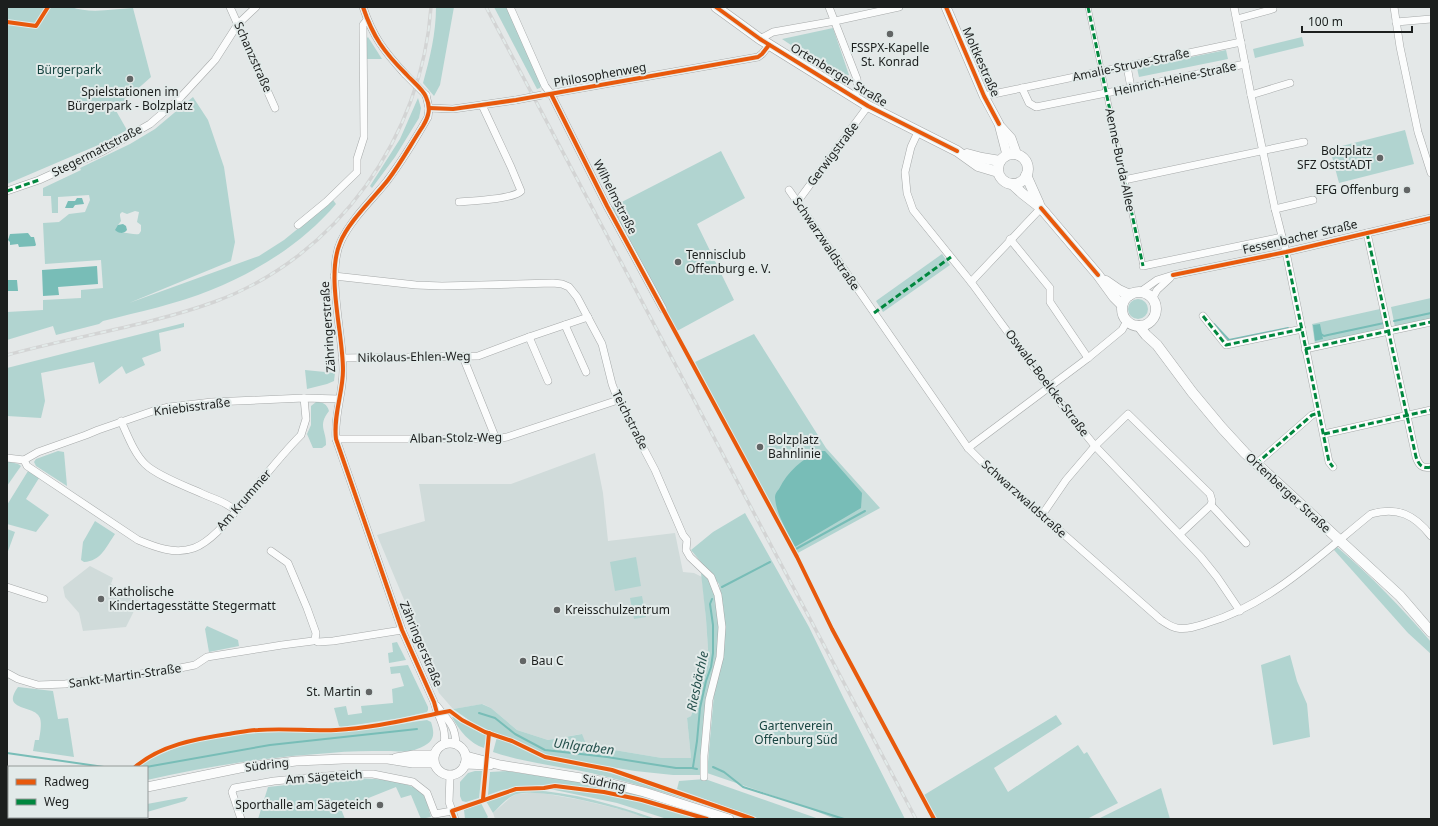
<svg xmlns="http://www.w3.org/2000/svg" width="1438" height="826" font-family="'Noto Sans',sans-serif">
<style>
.built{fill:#d0dbda}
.green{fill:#b1d4d0;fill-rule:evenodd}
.water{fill:#78bdb7}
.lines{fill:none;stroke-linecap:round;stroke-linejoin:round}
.stream{stroke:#78bdb7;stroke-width:2}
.pedestrian-casing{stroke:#a6a9a9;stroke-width:6}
.minor-casing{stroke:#a6a9a9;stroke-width:8}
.tertiary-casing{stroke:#a6a9a9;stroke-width:10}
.secondary-casing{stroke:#a6a9a9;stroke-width:11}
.pedestrian{stroke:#fbfcfc;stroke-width:5}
.minor{stroke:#fbfcfc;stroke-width:7}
.tertiary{stroke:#fbfcfc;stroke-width:9}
.secondary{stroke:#fbfcfc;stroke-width:10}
.rail-casing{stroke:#d3d4d4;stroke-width:3.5}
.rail{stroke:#e2eae9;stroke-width:2;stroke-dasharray:6;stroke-linecap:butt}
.minor-bridge-casing{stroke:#a6a9a9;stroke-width:8;stroke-linecap:butt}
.minor-bridge{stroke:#fbfcfc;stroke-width:7}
.quiet{stroke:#00873e;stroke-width:3;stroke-dasharray:6 3;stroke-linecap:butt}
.cycleway-casing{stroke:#e2eae9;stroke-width:6}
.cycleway{stroke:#e8590c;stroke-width:4}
.poi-dot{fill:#626565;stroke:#e2eae9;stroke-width:1.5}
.labels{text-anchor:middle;stroke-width:4;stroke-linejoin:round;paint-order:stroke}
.poi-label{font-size:12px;fill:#1c1f1e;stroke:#e2eae9;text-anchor:start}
.street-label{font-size:12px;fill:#1c1f1e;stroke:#e2eae9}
.park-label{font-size:12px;fill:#174440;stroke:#e2eae9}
.water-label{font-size:13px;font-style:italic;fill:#26514d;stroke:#e2eae9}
</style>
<rect width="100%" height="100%" fill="#e4e8e8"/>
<!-- built -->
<g class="built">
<path d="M595,453L603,493L608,541L675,533L683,572L694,573L702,577L706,619L708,649L697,699L691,716L687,718L691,758H662L596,747L586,744L581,734L548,740L517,730L491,708L483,704L453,709L439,693L431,674L423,645L377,535L425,521L419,484H511Z"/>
<path d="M90,566L113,578L111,584L123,591L122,593L139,601L126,627L83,631L79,613L65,597L63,587Z"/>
<path d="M529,793H542L581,800L627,811L649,819H495L493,813L511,797L517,794Z"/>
</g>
<!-- green -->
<g class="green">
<path d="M7,7H71C90,14 113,9 133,8L151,77L115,109L127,130L103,143L7,184Z"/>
<path d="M436,7H454L440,85L434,96L423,83C430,58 436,33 436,7Z"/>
<path d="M494,7H506L542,84L540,88L537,89Z"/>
<path d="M833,28L849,75L839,77L782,39Z"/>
<path d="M368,37L382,59H366V39Z"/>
<path d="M1302,37L1304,46L1255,58L1253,49Z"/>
<path d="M1226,50L1228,59L1139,77L1137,68Z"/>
<path d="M193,97L208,120L224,167L235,242L231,261L129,303L259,256L284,240L333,200L336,204C303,243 258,271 211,290C177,304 138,312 103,321L99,324L56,335L53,326L7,340V312L43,310V300L81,298V290L103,288L101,260L45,264L43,223L59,222L69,214L85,212L90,200L89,195L58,197V213H52L51,196H43V188L81,170L80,168L130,144L155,129ZM135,211L139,212L137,222L141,225V231L139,234C133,235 127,232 120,233L118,225L121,221L120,216V214L122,212L127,214Z"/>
<path d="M418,98L421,108L419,118L395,157L372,188L370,186L400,139Z"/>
<path d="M1405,130L1414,164L1339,183L1330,149Z"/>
<path d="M721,151L745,198L697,224L734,300L677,331L612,207Z"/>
<path d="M942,254L950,265L883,312L876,301Z"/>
<path d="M1431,298V319L1395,327L1391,307Z"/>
<circle cx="1138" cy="309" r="10"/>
<path d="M1380,309L1384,329L1315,344L1312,324Z"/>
<path d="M184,323V327L159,333L161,351L142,358L145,365L126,374L122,366L99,384L94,362L41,373L45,401L41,418L7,416V368Z"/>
<path d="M754,334L826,448L880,508L796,554L695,362Z"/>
<path d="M305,370L335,373L334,381L327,384L307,389Z"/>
<path d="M316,402C323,402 327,404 329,411C317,426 327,431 326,445L322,448H313L307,434L311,425V406Z"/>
<path d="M58,451L64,452L67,486L36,466L34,462L36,459Z"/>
<path d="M7,461L18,464L21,466L7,486Z"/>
<path d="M28,471L39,478L26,499L49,515L36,532L7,524V505Z"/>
<path d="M745,513L809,627L844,699L905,819H835L806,807L707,773L715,683L723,645L724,611L719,584L691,550L713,532Z"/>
<path d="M95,521L115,534C106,547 101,561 84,562L81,560L83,542Z"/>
<path d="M7,529L15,532L7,554Z"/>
<path d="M1337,547C1371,576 1402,608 1431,642V654L1408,633L1334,550Z"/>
<path d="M636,557L641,586L615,591L610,562Z"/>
<path d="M701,573C710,579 711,584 713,593L714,594C718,611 719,629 718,646L700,775H673L635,771L557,758L541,753L515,741L476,725L453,709L482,704L491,708L517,730L548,740L582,734L586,744L596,747L662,758H691L687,718L691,716L697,699L708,649L706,619Z"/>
<path d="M642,596L646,617L634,619L630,598Z"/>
<path d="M207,626L238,640L239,646L209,652L205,629Z"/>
<path d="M397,642L406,660L389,663L388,653L393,652L392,643Z"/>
<path d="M1290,655L1297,681L1307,704L1310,737L1273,745L1261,665Z"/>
<path d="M408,665L428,707V710L427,712L401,718L341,727L339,726L334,708L346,706L348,715L362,713L361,706L393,703L392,689L404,686L400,673L391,674L390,667Z"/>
<path d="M18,687L53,691L58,719L68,718L74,757L33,751L35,740H39C40,734 42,724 40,718C35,704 0,712 18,687Z"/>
<path d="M1056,715L1062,724L994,768L1008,792L1078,745L1084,754L1087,752L1118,803L1087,819H937L924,795Z"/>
<path d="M452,717H455L473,729L487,734L484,748C470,744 459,730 452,717Z"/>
<path d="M427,720L431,722C436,737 433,743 417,749C409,753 397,751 387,751C368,751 349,751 330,753C268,757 207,766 147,780V767H138C174,740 237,733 281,732C300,732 318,733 336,732C367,731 397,724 427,720Z"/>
<path d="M497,737L549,760L607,772L665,790L714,807V808C673,795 633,783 591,773C559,766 525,763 493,752Z"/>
<path d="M475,771H482L479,798L466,802L462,801L460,796V782L468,773Z"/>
<path d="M507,771C548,777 590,782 631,793C660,800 687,810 716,819L636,797L561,784L518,787L502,790L488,795L490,772Z"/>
<path d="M351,778C370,779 416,778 426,799C428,804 429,811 431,817L421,819L411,795L401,798L396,787L341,809L345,819H258L268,787Z"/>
<path d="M705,779L819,819H760L677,789L679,781Z"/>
<path d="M554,787L573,788L647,802L703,819H667L617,803L550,789Z"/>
<path d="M1161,788L1170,819H1098Z"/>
<path d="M530,790C572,792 616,805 656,819C645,819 636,814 626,811C602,804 540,788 517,794C507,797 500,806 493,813L486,801L513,791Z"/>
<path d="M185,797H188L185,801L147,812V804Z"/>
<path d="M481,803L488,817L486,819H465L464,810Z"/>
<path d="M99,817H130L123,819H91Z"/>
</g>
<!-- water -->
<g class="water">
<path d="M77,198H82L84,204L75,205L73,208H65L68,201H75Z"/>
<path d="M123,224L126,226L127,230C124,234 119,234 115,230L118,225Z"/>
<path d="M28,233L31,237H34L36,245L35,246L19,247L18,244L10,245V242L8,240L10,234Z"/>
<path d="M97,266L98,284L58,287L59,295L43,296L42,270Z"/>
<path d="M7,280H17L18,291H7Z"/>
<path d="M1320,324L1323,339L1315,341L1313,325Z"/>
<path d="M820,451H825L862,493L861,508L795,547C788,532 776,515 775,497C775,494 777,491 779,489C788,471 802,459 820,451Z"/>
</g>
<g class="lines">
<!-- stream -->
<g class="stream">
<path d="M1394,321L1431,313"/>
<path d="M1214,324L1229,340L1288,328"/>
<path d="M1321,334L1324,336L1328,335L1384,323"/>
<path d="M794,550L865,511"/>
<path d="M722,587L770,562"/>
<path d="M479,713L495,718L515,734L545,750L607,757L676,768H692L697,769"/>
<path d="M7,753L104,767"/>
<path d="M146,767L270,745L417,729"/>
<path d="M693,767L697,741L700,708L706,681L711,667L713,653V625L710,604L712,599"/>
<path d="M713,767L724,772L743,787L844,819"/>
</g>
<!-- pedestrian casing -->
<g class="pedestrian-casing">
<path id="pedestrian" d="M1088,7L1143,266"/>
</g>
<!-- minor casing -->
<g class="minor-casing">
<g id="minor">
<path d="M230,7L275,108"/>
<path d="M363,7C373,37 384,51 405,74"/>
<path d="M510,7L545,86L551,94L607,206L663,309"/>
<path d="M829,7L857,79L858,88L854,97"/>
<path d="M1234,7L1251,95L1275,209L1286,252L1329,462L1333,467"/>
<path d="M1394,7L1400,47L1418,132L1431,173"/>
<path d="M1237,19L1273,9"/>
<path d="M1396,22L1431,19"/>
<path d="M760,39L773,32L835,21L899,7"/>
<path d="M1127,66L1131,88"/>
<path d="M1022,88L1029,103L1036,107L1131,88L1245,64"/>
<path d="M548,94L758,57L762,54L769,45"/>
<path d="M426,95L429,108L428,117C416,138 402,161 387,181C372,200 352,218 341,241C326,272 343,334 343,370C343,394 334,415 336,439L402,630L434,702C438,717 447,728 444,744"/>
<path d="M1251,95L1290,83"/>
<path d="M984,96L1241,42"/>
<path d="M429,108L453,109L516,100"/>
<path d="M918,132L911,147L905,172L907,193L913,210L971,282L1048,387L1078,425L1095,446L1201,557L1217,577L1240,611"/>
<path d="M1124,180L1304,142"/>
<path d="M789,190L968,448L984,464L1161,620C1166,623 1171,627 1177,628C1187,630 1198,626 1207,623C1271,604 1320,555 1371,514C1397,506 1415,515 1431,536"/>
<path d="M7,191L39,180L103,151L150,124L179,99L215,60L238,24L256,7"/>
<path d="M798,201L868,106"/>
<path d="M459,202C471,201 514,199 521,191L511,167L482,105"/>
<path d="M1275,209L1313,200"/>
<path d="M298,225L326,202L357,172V159L364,137L363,25L367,20"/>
<path d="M1367,233L1416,457C1419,465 1422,469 1431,467"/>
<path d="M1010,239L1050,288V302L1088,358"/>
<path d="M1143,266L1282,237"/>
<path d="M334,276L416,285L442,286L553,283L562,284L569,287L577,297L602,344L612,384L618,400L655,470L683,535L687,540L686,550L690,557L711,577L718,595L722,627L720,657L709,700L704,756V777"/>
<path d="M971,282L1041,208"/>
<path d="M1140,292L1157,280L1173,275L1286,252L1431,218"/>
<path d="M1152,299L1157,290L1170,278"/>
<path d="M1203,316L1226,345L1302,329"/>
<path d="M565,325L586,372"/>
<path d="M529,337L548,381"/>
<path d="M1305,349L1431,322"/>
<path d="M463,357L496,439"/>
<path d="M342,358L478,356L529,337L588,317"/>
<path d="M121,421C128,436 134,453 145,464C157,476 188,487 203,494C216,500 225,501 236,511"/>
<path d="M1324,434L1431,410"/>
<path d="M336,439H496L507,437L618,400"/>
<path d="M968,448L1088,358L1122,330L1127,321"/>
<path d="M7,458L24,460L38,452L86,435L98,430L153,411L169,407L212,402L259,400L304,398L339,399"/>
<path d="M24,460L27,466L138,540C155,547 175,555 194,548C210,542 226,523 237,510C258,485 278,458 301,435L306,419L304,398"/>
<path d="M1256,464L1312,415L1319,413"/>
<path d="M1211,505L1246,543"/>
<path d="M1042,515L1066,480L1095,446L1128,414L1210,494L1212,501L1211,505L1180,534"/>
<path d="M271,551L288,563L307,608L316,633L315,640"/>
<path d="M7,587L44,599"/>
<path d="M318,642L333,641L402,630"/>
<path d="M7,673L18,679L38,685L65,684L170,670L195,665L207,657L282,645L313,641"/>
<path d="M437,706C448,721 455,724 456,744"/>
<path d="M450,775L449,802L455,819"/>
<path d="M241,819L232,792L234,788L274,781L348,774H373L413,782L427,793L435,814L452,811"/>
</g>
</g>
<!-- tertiary casing -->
<g class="tertiary-casing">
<g id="tertiary">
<path d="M946,7L984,96L999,124L1007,155"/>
<path d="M1001,127L1011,138L1017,155"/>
<circle cx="450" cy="759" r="16"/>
<path d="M466,756L500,765L600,781L644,792L729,819"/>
<path d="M396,758L414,755H434"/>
<path d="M465,764L490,765"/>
<path d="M147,787L240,768L296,761L343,759H388L413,763H434"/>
<path d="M34,819L42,817"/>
</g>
</g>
<!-- secondary casing -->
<g class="secondary-casing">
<g id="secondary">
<path d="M716,7L760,39L868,106L957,151L978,166L998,172"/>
<path d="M967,154L982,158L1000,161"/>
<circle cx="1013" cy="169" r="15"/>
<path d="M1026,175L1039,204"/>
<path d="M1012,184L1023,194L1041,208L1098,275L1114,297L1122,305"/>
<path d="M1106,281L1119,290L1130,295"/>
<circle cx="1139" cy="309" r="17"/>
<path d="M1139,326L1146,335L1157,345L1192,392L1222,428L1245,453L1400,596L1431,632"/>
</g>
</g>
<!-- pedestrian -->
<use href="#pedestrian" class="pedestrian"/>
<!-- minor -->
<use href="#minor" class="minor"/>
<!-- tertiary -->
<use href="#tertiary" class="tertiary"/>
<!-- secondary -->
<use href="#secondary" class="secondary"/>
<!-- rail casing -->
<g class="rail-casing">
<g id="rail">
<path d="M486,7L916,819"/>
<path d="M7,355C76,336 147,326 214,302C338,257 422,136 431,7"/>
</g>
</g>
<!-- rail -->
<use href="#rail" class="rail"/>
<!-- minor-bridge casing -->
<g class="minor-bridge-casing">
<g id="minor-bridge">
<path d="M405,74L426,95"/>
<path d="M516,100L542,95"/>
</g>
</g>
<!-- minor-bridge -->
<use href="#minor-bridge" class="minor-bridge"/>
<!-- quiet -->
<g class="quiet">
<path d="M1088,7L1143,266"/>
<path d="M7,191L39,180"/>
<path d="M1367,233L1416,457C1419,465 1422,469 1431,467"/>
<path d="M1286,252L1329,462L1333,467"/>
<path d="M874,313L951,257"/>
<path d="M1203,316L1226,345L1302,329"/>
<path d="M1305,349L1431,322"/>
<path d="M1324,434L1431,410"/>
<path d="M1256,464L1312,415L1319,413"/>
<path d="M7,812L9,811"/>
</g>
<!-- cycleway casing -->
<g class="cycleway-casing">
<g id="cycleway">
<path d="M363,7C373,37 384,52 406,74C412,81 423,89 426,97C431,108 429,116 423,126C411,144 401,163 388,180C374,198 348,222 340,243C326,277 343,332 343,370C343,393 333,415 336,439L402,630L434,702L437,713"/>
<path d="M716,7L760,39L868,106L957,151"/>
<path d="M946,7L984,96L999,124"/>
<path d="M7,22L36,26L48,7"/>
<path d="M551,94L607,206L797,557L832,629L934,819"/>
<path d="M429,108L453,109L516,100L758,57L762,54L769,45"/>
<path d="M1041,208L1098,275"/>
<path d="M1173,275L1286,252L1431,218"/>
<path d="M135,767C161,745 195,739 228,734C237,733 248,730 258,730C284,728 310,731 336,730C375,728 413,718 450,711L462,720L485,732L512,741L545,757L612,770L753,819"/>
<path d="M483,799L489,733"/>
<path d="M455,819L452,811L516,789L544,788L555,786L604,792L642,800L707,819"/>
</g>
</g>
<!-- cycleway -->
<use href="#cycleway" class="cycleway"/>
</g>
<!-- markers -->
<g class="poi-dot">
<circle cx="890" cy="34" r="4"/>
<circle cx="130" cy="79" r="4"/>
<circle cx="1380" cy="158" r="4"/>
<circle cx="1407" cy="190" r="4"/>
<circle cx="678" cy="262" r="4"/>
<circle cx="760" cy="447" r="4"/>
<circle cx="101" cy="599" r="4"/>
<circle cx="557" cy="610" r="4"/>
<circle cx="523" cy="661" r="4"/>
<circle cx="369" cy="692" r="4"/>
<circle cx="380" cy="805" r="4"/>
</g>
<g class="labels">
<!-- poi labels -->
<g class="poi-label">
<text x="890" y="52" text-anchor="middle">FSSPX-Kapelle<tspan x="890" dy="14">St. Konrad</tspan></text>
<text x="130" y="96" text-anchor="middle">Spielstationen im<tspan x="130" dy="14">Bürgerpark - Bolzplatz</tspan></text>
<text x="1372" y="155" text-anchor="end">Bolzplatz<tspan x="1372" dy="14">SFZ OststADT</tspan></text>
<text x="1399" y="194" text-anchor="end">EFG Offenburg</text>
<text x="686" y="259">Tennisclub<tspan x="686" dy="14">Offenburg e. V.</tspan></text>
<text x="768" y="444">Bolzplatz<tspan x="768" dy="14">Bahnlinie</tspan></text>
<text x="109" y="596">Katholische<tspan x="109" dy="14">Kindertagesstätte Stegermatt</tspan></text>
<text x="565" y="614">Kreisschulzentrum</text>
<text x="531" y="665">Bau C</text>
<text x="361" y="696" text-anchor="end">St. Martin</text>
<text x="372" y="809" text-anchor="end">Sporthalle am Sägeteich</text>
</g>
<!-- street labels -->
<g class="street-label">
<text transform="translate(253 57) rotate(66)" y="4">Schanzstraße</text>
<text transform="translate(981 62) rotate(66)" y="4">Moltkestraße</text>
<text transform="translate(1131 65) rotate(-12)" y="4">Amalie-Struve-Straße</text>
<text transform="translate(600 75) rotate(-10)" y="4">Philosophenweg</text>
<text transform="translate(839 75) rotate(31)" y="4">Ortenberger Straße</text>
<text transform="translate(1175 79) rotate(-12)" y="4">Heinrich-Heine-Straße</text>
<text transform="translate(97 151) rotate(-27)" y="4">Stegermattstraße</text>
<text transform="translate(833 154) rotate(-53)" y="4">Gerwigstraße</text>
<text transform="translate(1120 160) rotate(78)" y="4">Aenne-Burda-Allee</text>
<text transform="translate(615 197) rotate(63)" y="4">Wilhelmstraße</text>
<text transform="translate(1300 237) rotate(-13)" y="4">Fessenbacher Straße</text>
<text transform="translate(826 244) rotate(56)" y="4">Schwarzwaldstraße</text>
<text transform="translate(328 327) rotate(-94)" y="4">Zähringerstraße</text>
<text transform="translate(414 357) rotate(-1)" y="4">Nikolaus-Ehlen-Weg</text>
<text transform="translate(1047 383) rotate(53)" y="4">Oswald-Boelcke-Straße</text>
<text transform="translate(192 407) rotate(-7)" y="4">Kniebisstraße</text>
<text transform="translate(630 420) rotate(63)" y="4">Teichstraße</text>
<text transform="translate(456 438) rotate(-1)" y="4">Alban-Stolz-Weg</text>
<text transform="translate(1288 493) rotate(43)" y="4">Ortenberger Straße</text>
<text transform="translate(1024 499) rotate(42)" y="4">Schwarzwaldstraße</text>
<text transform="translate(244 500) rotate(-49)" y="4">Am Krummer</text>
<text transform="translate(421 644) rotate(67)" y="4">Zähringerstraße</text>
<text transform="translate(125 676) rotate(-8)" y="4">Sankt-Martin-Straße</text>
<text transform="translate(267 765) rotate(-7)" y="4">Südring</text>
<text transform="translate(324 777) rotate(-4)" y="4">Am Sägeteich</text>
<text transform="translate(604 783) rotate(12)" y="4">Südring</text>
</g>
<!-- park labels -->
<g class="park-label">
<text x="69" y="74">Bürgerpark</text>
<text x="796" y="730">Gartenverein<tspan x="796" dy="14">Offenburg Süd</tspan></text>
</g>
<!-- water labels -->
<g class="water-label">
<text transform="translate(697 681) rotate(-78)" y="5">Riesbächle</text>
<text transform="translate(584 746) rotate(7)" y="5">Uhlgraben</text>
</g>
</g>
<!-- border -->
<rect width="1438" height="826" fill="none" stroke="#1c1f1e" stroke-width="16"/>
<!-- legend -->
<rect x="8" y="766" width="140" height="52" fill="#e2eae9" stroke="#939998"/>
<rect x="16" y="779" width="20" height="6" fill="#e8590c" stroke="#939998"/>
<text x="44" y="786" font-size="12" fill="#1c1f1e">Radweg</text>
<rect x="16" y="799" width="20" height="6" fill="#00873e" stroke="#939998"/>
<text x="44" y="806" font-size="12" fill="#1c1f1e">Weg</text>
<!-- scale -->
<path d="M1302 26v6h110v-6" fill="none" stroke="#1c1f1e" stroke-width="2"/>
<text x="1308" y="26" font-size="12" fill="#1c1f1e" stroke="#e2eae9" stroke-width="3" paint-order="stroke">100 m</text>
</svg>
